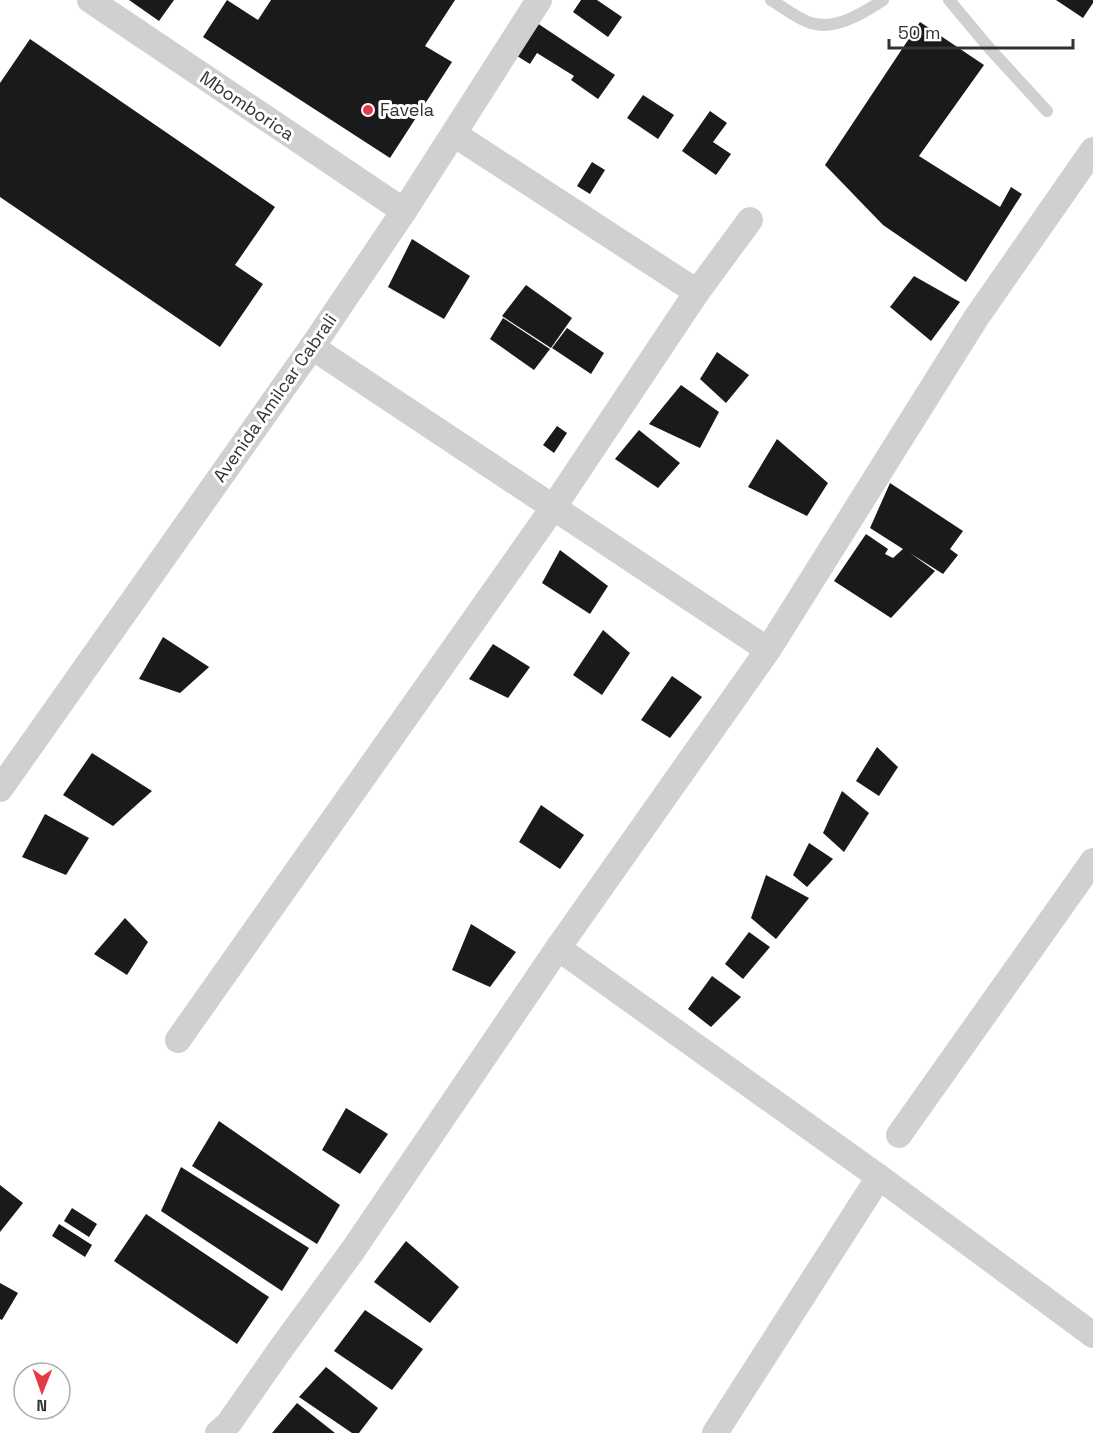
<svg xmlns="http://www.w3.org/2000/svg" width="1093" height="1433" font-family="'Space Grotesk',sans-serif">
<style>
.building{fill:#1a1a1a}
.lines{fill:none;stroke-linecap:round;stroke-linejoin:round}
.lane{stroke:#d0d0d0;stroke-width:12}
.street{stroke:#d0d0d0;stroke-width:26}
.poi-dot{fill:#e63946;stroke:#fff;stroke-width:2}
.labels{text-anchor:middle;stroke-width:6;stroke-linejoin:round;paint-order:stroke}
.street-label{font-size:18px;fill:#333;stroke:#fff}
.poi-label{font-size:18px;fill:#333;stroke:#fff;text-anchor:start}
</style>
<rect width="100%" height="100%" fill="#fff"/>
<!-- building -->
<g class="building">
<path d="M129,0H174L159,21Z"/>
<path d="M227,0L258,20L271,0H455L425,46L452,62L390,158L203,37Z"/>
<path d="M581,0H597L622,17L608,37L573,12Z"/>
<path d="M1056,0H1093V3L1083,18Z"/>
<path d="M920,22L984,65L919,156L1000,207L1011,187L1022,194L966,282L883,225L825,165Z"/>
<path d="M537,23L615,75L598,99L571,80L574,76L537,53L530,64L517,56Z"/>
<path d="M30,39L275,207L235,265L263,284L220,347L0,197V83Z"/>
<path d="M643,95L674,115L658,139L627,118Z"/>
<path d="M710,111L727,123L713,142L731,154L716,175L682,151Z"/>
<path d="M592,162L605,170L590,194L577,186Z"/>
<path d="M412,239L470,276L444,319L388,287Z"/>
<path d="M914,276L960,302L931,341L890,307Z"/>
<path d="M526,285L572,318L551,348L502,316Z"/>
<path d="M503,318L550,349L534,370L490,339Z"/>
<path d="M567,328L604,353L591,374L552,348Z"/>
<path d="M717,352L749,375L726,403L700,379Z"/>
<path d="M681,385L719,412L700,448L649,424Z"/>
<path d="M557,426L567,433L554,453L543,445Z"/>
<path d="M639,430L680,463L658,488L615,459Z"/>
<path d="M777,439L828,483L807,516L748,487Z"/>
<path d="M890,483L963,531L950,549L958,555L943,574L910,553L935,571L891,618L834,581L866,534L888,549L885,554L893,558L903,549L870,528Z"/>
<path d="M560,550L608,586L590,614L542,583Z"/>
<path d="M603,630L630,653L602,695L573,675Z"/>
<path d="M163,637L209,667L180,693L139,679Z"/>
<path d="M493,644L530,667L508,698L469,679Z"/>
<path d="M672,676L702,697L670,738L641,720Z"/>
<path d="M877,747L898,767L879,796L856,781Z"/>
<path d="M92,753L152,791L113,826L63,795Z"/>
<path d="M842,791L869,813L844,852L823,833Z"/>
<path d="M541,805L584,835L560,869L519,842Z"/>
<path d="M45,814L89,838L66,875L22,857Z"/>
<path d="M809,843L833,859L807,887L793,875Z"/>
<path d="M766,875L809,898L776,939L751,918Z"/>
<path d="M125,918L148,942L127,975L94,954Z"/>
<path d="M471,924L516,952L490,987L452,970Z"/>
<path d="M749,932L770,947L743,979L725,964Z"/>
<path d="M712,976L741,997L711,1027L688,1009Z"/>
<path d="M346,1108L388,1134L360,1174L322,1150Z"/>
<path d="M219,1121L340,1205L317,1244L192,1166Z"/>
<path d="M181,1167L309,1248L282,1291L161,1211Z"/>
<path d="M0,1185L23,1203L0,1232Z"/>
<path d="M72,1208L97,1224L89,1237L64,1221Z"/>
<path d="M146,1214L269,1297L237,1344L114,1261Z"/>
<path d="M59,1224L92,1245L85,1257L52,1236Z"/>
<path d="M406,1241L459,1287L430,1323L374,1282Z"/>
<path d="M0,1283L18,1293L2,1320L0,1319Z"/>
<path d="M365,1310L423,1349L392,1390L334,1351Z"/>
<path d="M326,1367L378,1408L359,1433H352L299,1397Z"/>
<path d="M297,1403L335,1433H272Z"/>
</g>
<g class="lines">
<!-- lane -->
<g class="lane">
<path d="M771,0C783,7 795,17 808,22C833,32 862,14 883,0"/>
<path d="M949,0L990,49L1047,111"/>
</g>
<!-- street -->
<g class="street">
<path d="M90,0L404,211"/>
<path d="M454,134L697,292"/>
<path d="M312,347L768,650"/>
<path d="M0,789L312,347L404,211L539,0"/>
<path d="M558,948L879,1177L1093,1335"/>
<path d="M178,1040L553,508L697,292L750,220"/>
<path d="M899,1135L1093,861"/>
<path d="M218,1433L229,1423L280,1350L353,1250L558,948L768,650L976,318L1093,150"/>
<path d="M715,1433L879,1177"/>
</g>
</g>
<!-- markers -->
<circle class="poi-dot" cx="368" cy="110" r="6"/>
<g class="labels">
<!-- street labels -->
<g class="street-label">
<text transform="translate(247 106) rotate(34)" y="6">Mbomborica</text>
<text transform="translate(275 398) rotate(-55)" y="6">Avenida Amilcar Cabrali</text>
</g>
<!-- poi labels -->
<g class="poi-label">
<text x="380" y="116">Favela</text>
</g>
</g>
<!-- north arrow -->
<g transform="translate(42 1391) rotate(181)"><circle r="28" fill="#ffffff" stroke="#adadad" stroke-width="1.5"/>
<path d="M0-4.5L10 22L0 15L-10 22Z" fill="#e63946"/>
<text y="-9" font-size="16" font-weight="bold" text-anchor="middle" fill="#333333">N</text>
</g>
<!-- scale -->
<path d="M889 39v9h184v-9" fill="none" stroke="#333333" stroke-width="3"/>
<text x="898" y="39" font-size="18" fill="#333333" stroke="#ffffff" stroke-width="4.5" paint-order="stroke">50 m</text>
</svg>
